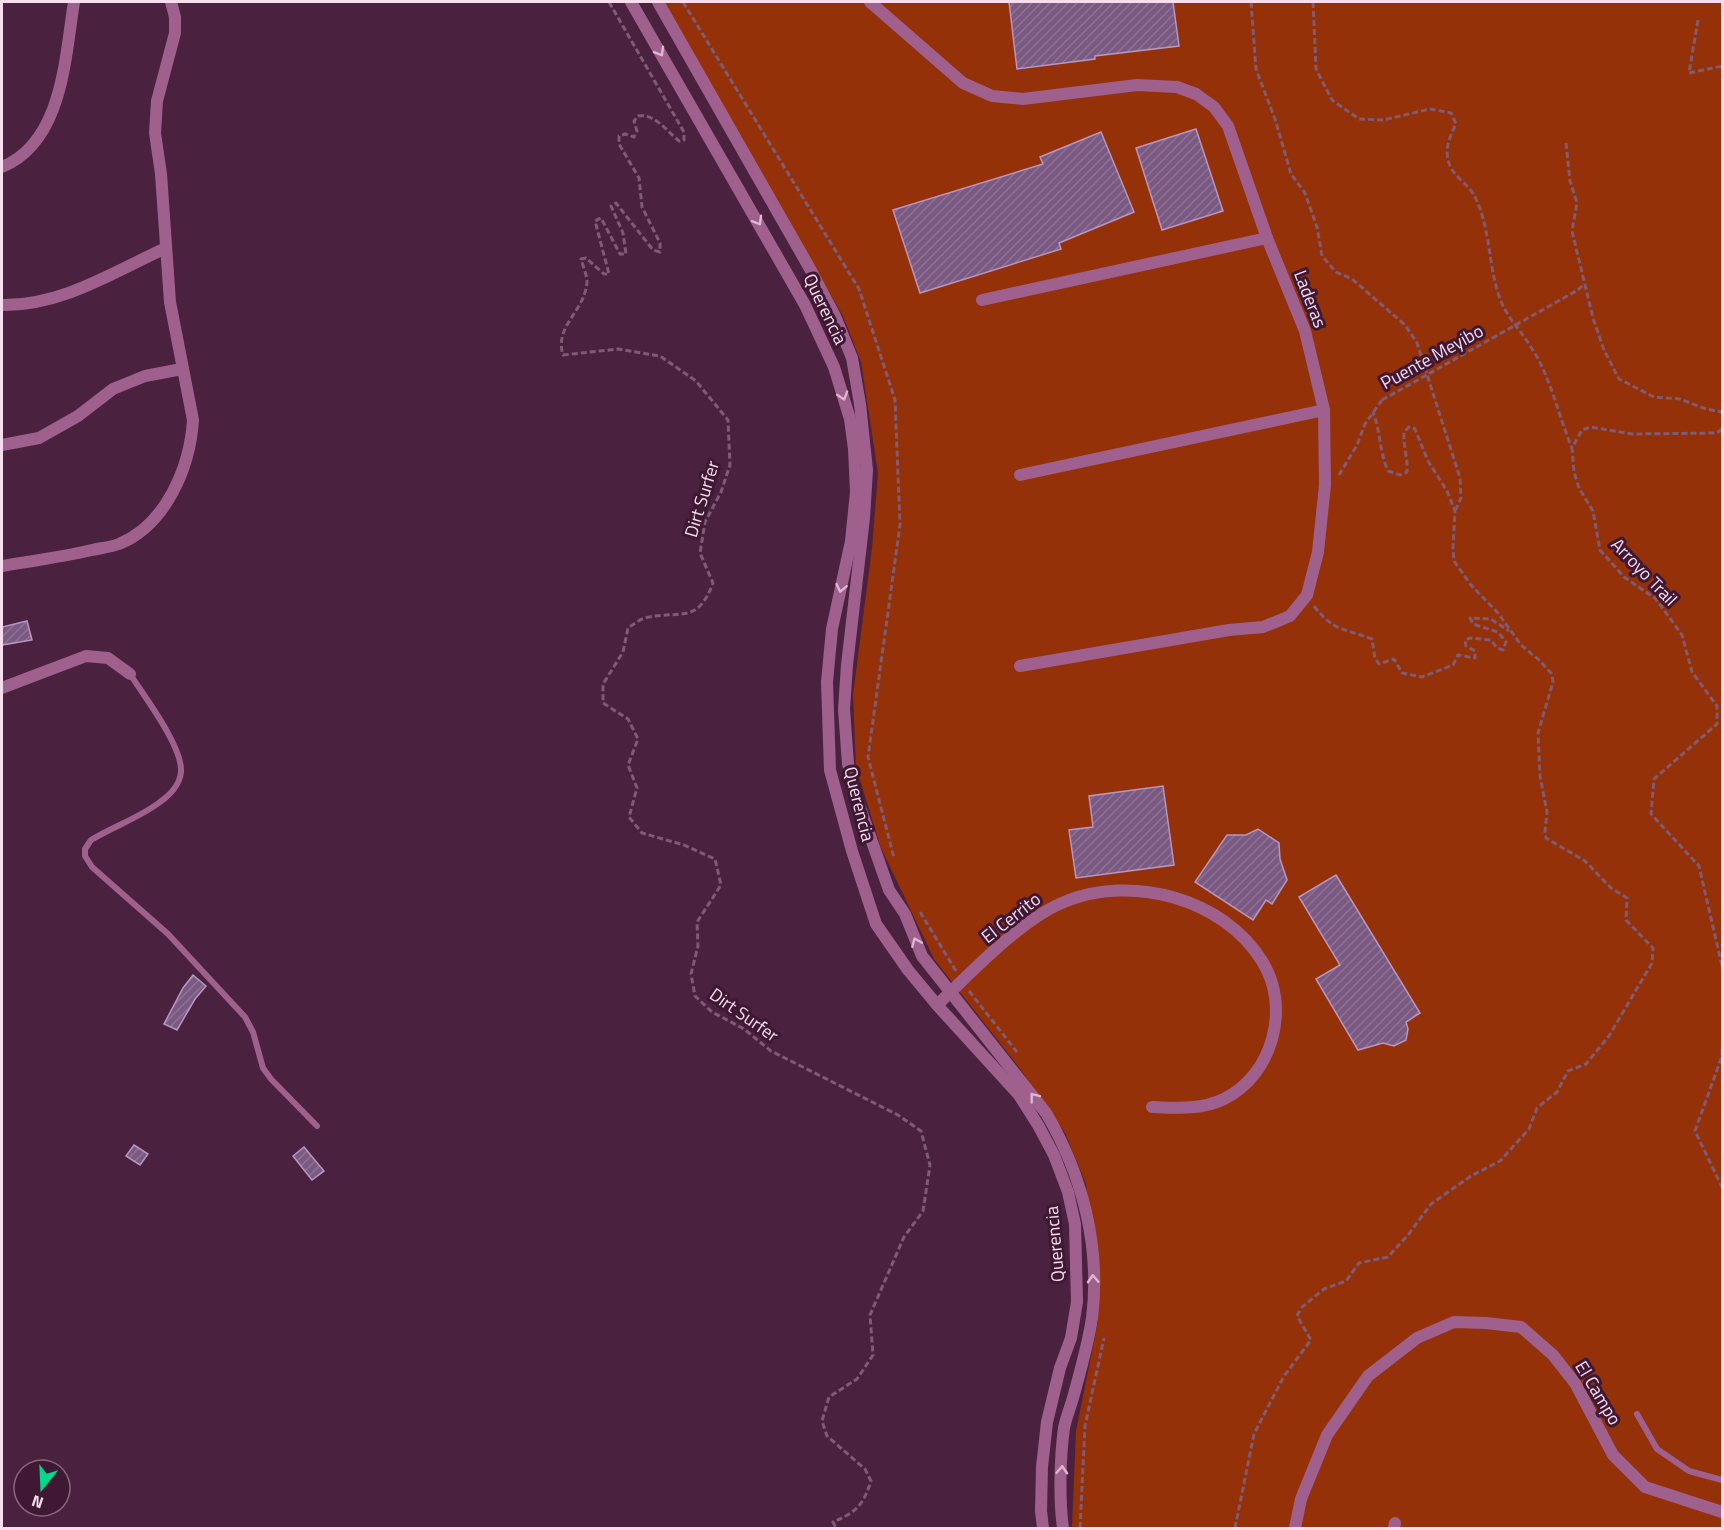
<svg xmlns="http://www.w3.org/2000/svg" width="1724" height="1530" font-family="'Titillium Web',sans-serif">
<style>
.grass{fill:#943108}
.building{fill:url(#building-hatch);stroke:#b896c1;stroke-width:1.5}
.lines{fill:none;stroke-linecap:round;stroke-linejoin:round}
.path{stroke:#7f5b74;stroke-width:3;stroke-dasharray:6 3;stroke-linecap:butt}
.lane{stroke:#a0608d;stroke-width:6}
.street{stroke:#a0608d;stroke-width:12}
.path-bridge{stroke:#7f5b74;stroke-width:3;stroke-dasharray:6 3;stroke-linecap:butt}
.oneway{stroke:#ddb8d1}
.labels{text-anchor:middle;stroke-width:6;stroke-linejoin:round;paint-order:stroke}
.street-label{font-size:18px;fill:#f7ddee;stroke:#3f1834}
</style>
<defs>
<pattern id="building-hatch" width="6" height="6" patternUnits="userSpaceOnUse" patternTransform="scale(1.5)"><rect width="6" height="6" fill="#7a5a82"/><path d="M-1 1l2-2M0 6l6-6M5 7l2-2" fill="none" stroke="#8e7194"/></pattern>
</defs>
<rect width="100%" height="100%" fill="#4a223f"/>
<!-- grass -->
<path class="grass" d="M662,2H1722V1528H1072L1076,1431L1098,1322L1097,1288L1086,1184L1065,1133L1018,1066L934,959L881,848L856,767L853,695L872,548L878,473L861,362L843,316Z"/>
<!-- building -->
<g class="building">
<path d="M1009,2H1173L1179,46L1095,56V59L1017,69Z"/>
<path d="M1196,129L1223,211L1162,230L1136,148Z"/>
<path d="M1101,132L1134,212L1059,243L1061,249L920,293L893,210L1043,164L1040,157Z"/>
<path d="M27,621L32,640L2,645V627Z"/>
<path d="M1163,786L1174,865L1076,878L1069,830L1093,827L1089,796Z"/>
<path d="M1258,829L1279,843L1280,859L1287,880L1272,904L1266,900L1253,920L1195,882L1227,835H1246Z"/>
<path d="M1336,875L1420,1013L1406,1022L1408,1029L1406,1040L1394,1046L1383,1043L1358,1050L1316,979L1340,965L1299,897Z"/>
<path d="M193,975L206,986L195,999L177,1030L164,1024L183,988Z"/>
<path d="M134,1145L148,1154L140,1165L126,1156Z"/>
<path d="M304,1147L324,1171L312,1180L293,1156Z"/>
</g>
<g class="lines">
<!-- path -->
<g class="path">
<path d="M609,2L684,132V140L679,141C667,131 654,113 638,116L634,121L637,131L634,137L625,134L619,136V144L639,178L642,207L660,243V252L653,250L616,203L611,206L623,233L626,254H620L601,218L595,221L609,274H604L586,258L581,259C583,266 587,275 587,282C585,312 554,325 563,355L618,349L660,356L696,381L728,420L730,465L721,492L705,522L700,553L713,583C698,623 683,611 649,617C641,618 634,624 628,628L623,652L603,684V703L628,719L638,739L628,765L637,788L629,817L642,833L684,845L715,859L721,885L697,922L698,946L691,974L695,996L712,1012L744,1029L771,1051L898,1115L921,1131L930,1165L923,1211L904,1237L870,1315L873,1355L857,1379L829,1397L822,1421L827,1436L865,1469L871,1481C863,1505 857,1512 833,1522L836,1528"/>
<path d="M683,2L859,289L895,400L900,525L868,757L894,858"/>
<path d="M1251,2L1256,69L1275,119L1291,174L1305,193L1317,227L1322,256L1336,272L1352,279L1405,325L1417,343L1460,478L1461,498L1455,511"/>
<path d="M1313,2L1316,69L1332,100L1359,119L1383,120L1430,109L1451,113L1456,124C1450,136 1444,149 1449,163C1452,175 1468,184 1474,195C1490,225 1488,261 1498,293C1506,318 1518,326 1531,347C1551,377 1558,415 1572,448"/>
<path d="M1698,20L1689,73L1722,66"/>
<path d="M1566,143L1570,181L1577,203L1572,231L1593,318L1604,350L1619,379L1654,397L1680,399L1706,409L1722,412"/>
<path d="M1578,290L1584,284"/>
<path d="M1722,429L1717,433L1632,434L1591,427L1582,430L1572,448L1574,472L1579,488L1593,511L1600,550L1624,577L1656,599L1682,635L1692,672L1717,706V724L1654,779L1651,814L1699,866L1722,966"/>
<path d="M1339,475L1357,445L1365,424L1382,400"/>
<path d="M1314,606C1334,632 1344,628 1372,639L1375,658L1379,664L1394,659L1402,673L1422,677L1453,665L1458,655L1475,658V651L1466,646L1465,640L1470,638L1491,640L1497,648L1503,650L1506,642L1498,632L1473,624L1470,618L1491,619L1509,631"/>
<path d="M920,912L956,971"/>
<path d="M969,991L1017,1052"/>
<path d="M1722,1049V1056L1695,1131L1722,1187"/>
<path d="M1080,1528L1085,1426L1104,1338"/>
<path d="M1235,1528L1254,1434L1284,1376L1311,1340L1297,1316L1301,1308L1324,1289L1346,1281L1359,1263L1388,1257L1408,1235L1431,1204L1471,1176L1500,1161L1529,1129L1537,1108L1557,1092L1568,1071L1586,1064L1609,1036L1652,963L1653,948L1626,920L1627,898L1611,888L1585,861L1546,838L1545,832L1547,812L1540,776L1538,733L1553,682L1552,674L1539,660L1521,645L1498,613L1471,585L1454,561L1453,548L1455,511L1447,491L1428,461L1415,429L1409,427L1404,432C1403,446 1408,458 1407,472L1400,475L1388,471C1379,451 1381,432 1373,412"/>
</g>
<!-- lane -->
<g class="lane">
<path d="M130,674C144,696 183,747 181,772C180,784 170,795 160,802C141,817 112,827 91,840L85,849V856L92,867L168,934L245,1017L253,1032L263,1068L271,1079L317,1126"/>
<path d="M1637,1414L1657,1449L1689,1471L1722,1480"/>
</g>
<!-- street -->
<g class="street">
<path d="M631,2L805,305L834,367L850,419L854,449L856,492L851,541L832,629L827,682L830,770L852,851L876,924L908,970L937,1005L1019,1095L1038,1125L1054,1155L1068,1192L1075,1224L1077,1302L1071,1338L1060,1368L1047,1422L1042,1467L1041,1511L1043,1528"/>
<path d="M658,2L809,267L835,316L852,358L860,404L867,470L864,518L847,665L844,709L848,764L857,799L889,890L905,914L922,956L1046,1113C1082,1174 1101,1246 1092,1318C1088,1345 1080,1372 1073,1398C1070,1408 1066,1418 1064,1428C1060,1457 1059,1500 1063,1528"/>
<path d="M870,2L963,83L992,96L1023,99L1137,85L1177,87L1196,94L1214,107L1228,126L1267,238L1305,331L1324,410L1325,485L1318,552L1307,595L1290,616L1263,627L1229,630L1020,666"/>
<path d="M2,167C63,142 65,57 74,2"/>
<path d="M982,300L1267,238"/>
<path d="M2,305C62,306 113,272 166,248"/>
<path d="M2,445L39,438L78,416L113,389L145,376L182,369"/>
<path d="M1020,475L1324,410"/>
<path d="M2,566C32,561 62,557 92,550C101,548 111,547 119,544C166,525 190,467 193,420L170,302L161,174L155,133L157,101L175,33V17L171,2"/>
<path d="M2,688L86,656L108,658L130,674"/>
<path d="M937,1005C972,972 1020,920 1064,902C1131,874 1223,898 1262,961C1291,1007 1273,1075 1224,1099C1201,1110 1177,1108 1152,1107"/>
<path d="M1295,1528L1301,1499L1327,1435L1368,1376L1417,1338L1454,1322L1486,1323L1521,1327L1553,1355L1575,1383L1613,1455L1645,1487L1722,1512"/>
<path d="M1394,1528L1395,1523"/>
</g>
<!-- path-bridge -->
<path class="path-bridge" d="M1382,400L1578,290"/>
</g>
<!-- one-way arrows -->
<defs><path id="oneway-chevron" d="M-2-3.5L2.5 0L-2 3.5" fill="none" stroke-width="1.6" stroke-linecap="round" stroke-linejoin="round" transform="scale(1.5)"/></defs>
<g class="oneway">
<use href="#oneway-chevron" transform="translate(660 52) rotate(60)"/>
<use href="#oneway-chevron" transform="translate(758 221) rotate(60)"/>
<use href="#oneway-chevron" transform="translate(843 396) rotate(73)"/>
<use href="#oneway-chevron" transform="translate(841 588) rotate(102)"/>
<use href="#oneway-chevron" transform="translate(916 942) rotate(-113)"/>
<use href="#oneway-chevron" transform="translate(1034 1097) rotate(-128)"/>
<use href="#oneway-chevron" transform="translate(1093 1279) rotate(-93)"/>
<use href="#oneway-chevron" transform="translate(1062 1470) rotate(-87)"/>
</g>
<g class="labels">
<!-- street labels -->
<g class="street-label">
<text transform="translate(1310 299) rotate(69)" y="6">Laderas</text>
<text transform="translate(825 309) rotate(64)" y="6">Querencia</text>
<text transform="translate(1432 357) rotate(-29)" y="6">Puente Meyibo</text>
<text transform="translate(702 499) rotate(-73)" y="6">Dirt Surfer</text>
<text transform="translate(1644 572) rotate(46)" y="6">Arroyo Trail</text>
<text transform="translate(859 804) rotate(76)" y="6">Querencia</text>
<text transform="translate(1011 918) rotate(-38)" y="6">El Cerrito</text>
<text transform="translate(744 1015) rotate(35)" y="6">Dirt Surfer</text>
<text transform="translate(1055 1244) rotate(-95)" y="6">Querencia</text>
<text transform="translate(1598 1393) rotate(59)" y="6">El Campo</text>
</g>
</g>
<!-- border -->
<rect width="1724" height="1530" fill="none" stroke="#f7ddee" stroke-width="6"/>
<!-- north arrow -->
<g transform="translate(42 1488) rotate(198)"><circle r="28" fill="#3f1834" stroke="#89677e" stroke-width="1.5"/>
<path d="M0-4.5L10 22L0 15L-10 22Z" fill="#00d98c"/>
<text y="-9" font-size="16" font-weight="bold" text-anchor="middle" fill="#f7ddee">N</text>
</g>
</svg>
